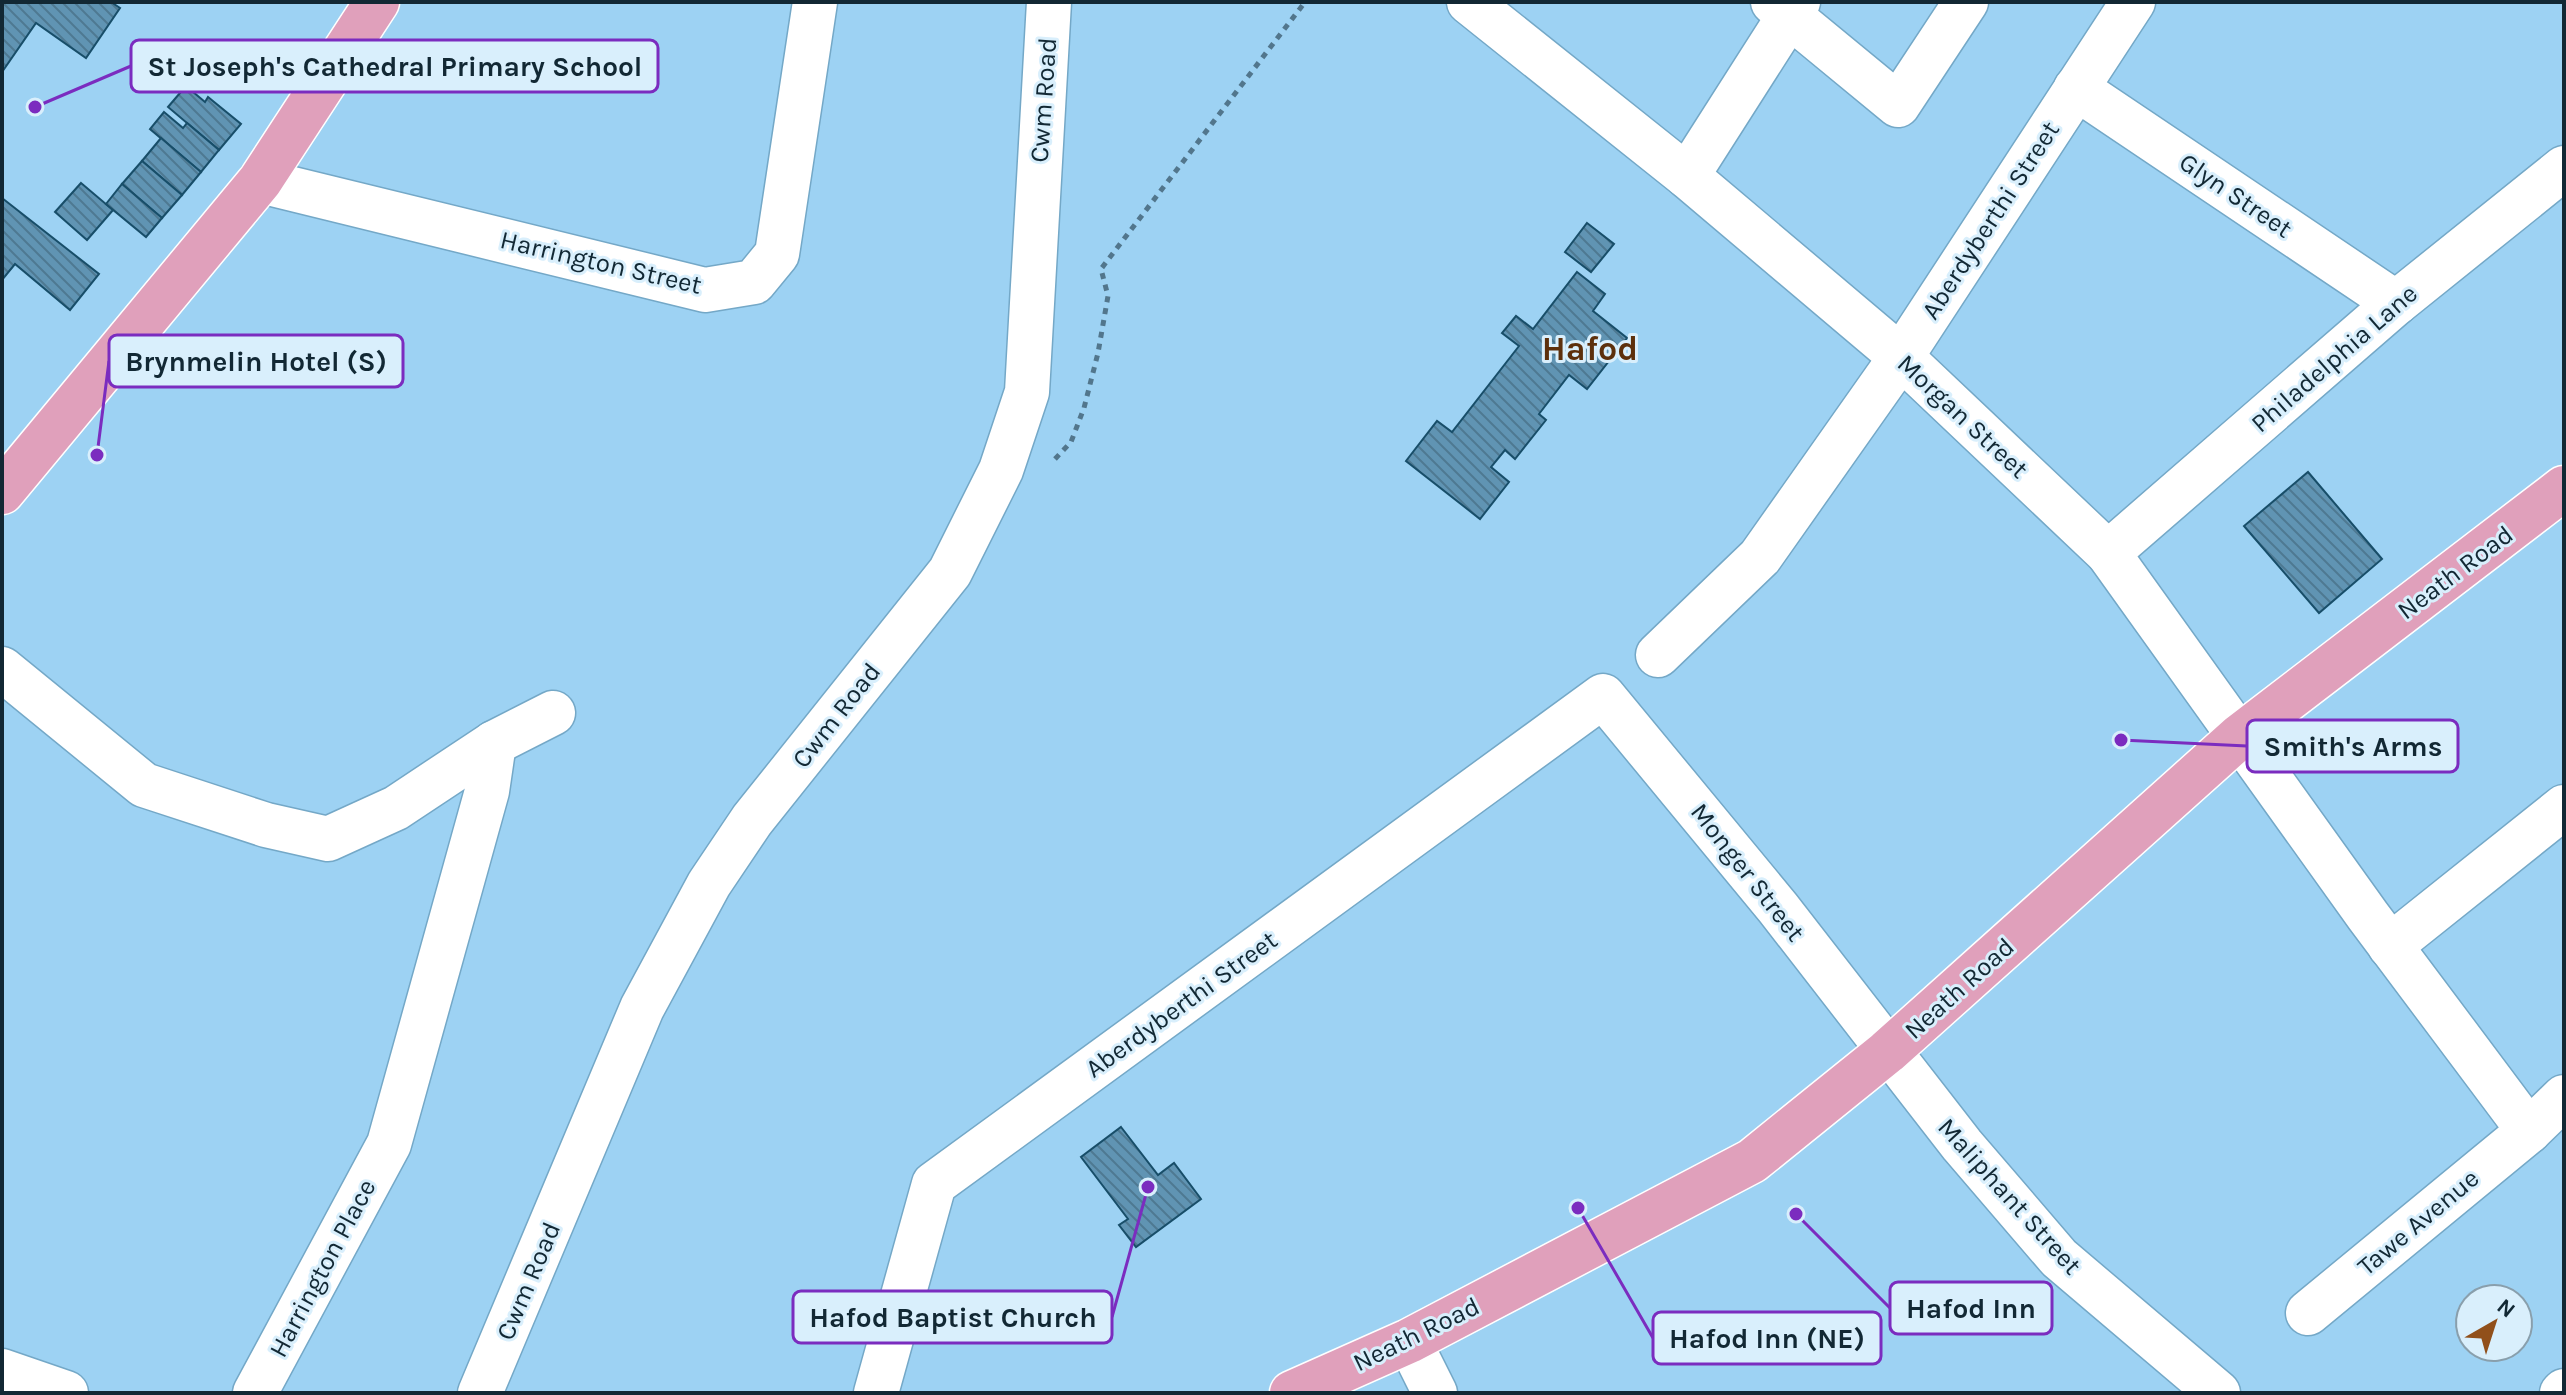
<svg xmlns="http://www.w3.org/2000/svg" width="2566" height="1395" font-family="Karla,sans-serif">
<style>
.building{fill:url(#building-back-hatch);stroke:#184e69;stroke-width:2}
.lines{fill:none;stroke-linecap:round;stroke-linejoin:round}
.minor-casing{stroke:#74a8c7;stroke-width:47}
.major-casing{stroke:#fff;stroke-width:47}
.path{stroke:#52768c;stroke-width:5;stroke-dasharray:6 6;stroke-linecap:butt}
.minor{stroke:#fff;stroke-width:44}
.major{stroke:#e0a0bb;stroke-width:44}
.labels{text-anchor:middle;stroke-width:6;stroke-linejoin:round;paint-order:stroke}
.street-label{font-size:26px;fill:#122834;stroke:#d9effc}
.district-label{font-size:34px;font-weight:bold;fill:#5d300c;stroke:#d9effc}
.leader{fill:none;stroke:#7b2cbf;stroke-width:3}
.callout-dot{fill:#7b2cbf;stroke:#d9effc;stroke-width:3}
.callout{fill:#d9effc;stroke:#7b2cbf;stroke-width:3}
.callout-label{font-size:28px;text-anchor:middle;font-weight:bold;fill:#122834}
</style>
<defs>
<pattern id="building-back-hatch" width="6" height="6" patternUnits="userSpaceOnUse" patternTransform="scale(2)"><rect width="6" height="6" fill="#6094b3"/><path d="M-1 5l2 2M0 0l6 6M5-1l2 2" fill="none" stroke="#4e7992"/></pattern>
</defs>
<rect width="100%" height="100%" fill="#9dd2f3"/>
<!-- building -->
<g class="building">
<path d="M2,2H111L120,8L86,58L36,23L2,72Z"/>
<path d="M186,86L205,102L208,97L241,124L219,150L168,107Z"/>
<path d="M164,112L183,128L187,123L219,150L201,172L150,129Z"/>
<path d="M161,138L201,172L182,195L142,161Z"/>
<path d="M142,161L182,195L162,218L122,184Z"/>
<path d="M81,183L113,210L87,240L55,212Z"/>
<path d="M122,184L162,218L146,237L106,204Z"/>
<path d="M2,198L99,274L70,310L15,264L2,280Z"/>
<path d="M1587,223L1614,244L1591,272L1565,252Z"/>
<path d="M1577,272L1605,294L1593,311L1627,338L1587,389L1569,375L1539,414L1546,420L1515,459L1505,450L1491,467L1509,482L1480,519L1406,461L1437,421L1452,432L1519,346L1502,333L1516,316L1533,329Z"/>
<path d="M2308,472L2382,559L2319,613L2244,526Z"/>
<path d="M1121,1127L1158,1175L1174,1163L1201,1199L1136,1247L1119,1225L1128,1219L1081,1157Z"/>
</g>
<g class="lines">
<!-- minor casing -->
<g class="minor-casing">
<g id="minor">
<path d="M1469,2L1687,176L1901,357L2108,553L2368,916L2529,1131"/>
<path d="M1773,2L1898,105L1966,2"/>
<path d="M2076,88L2396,303"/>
<path d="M1687,176L1798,2"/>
<path d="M260,181L705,290L754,282L777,254L815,2"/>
<path d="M2108,553L2396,303L2564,168"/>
<path d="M1658,655L1760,557L1901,357L2133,2"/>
<path d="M2,669L144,785L266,825L328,839L396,808L494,743L553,713"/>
<path d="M2390,946L2564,807"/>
<path d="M2308,1313L2529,1131L2564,1097"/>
<path d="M1409,1341L1435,1393"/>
<path d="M2,1371L66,1393"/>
<path d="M255,1393L389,1144L487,791L494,743"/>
<path d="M480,1393L642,1008L709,884L752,820L950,572L1001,470L1027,392L1049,2"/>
<path d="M876,1393L934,1184L1603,696L1778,908L1962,1145L2059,1258L2218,1393"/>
<path d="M2562,1393L2564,1391"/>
</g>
</g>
<!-- major casing -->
<g class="major-casing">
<g id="major">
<path d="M2,492L260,181L377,2"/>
<path d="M1292,1393L1409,1341L1752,1161L1887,1052L2240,736L2564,488"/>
</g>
</g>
<!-- path -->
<path class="path" d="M1055,459L1071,442L1084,408L1098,353L1108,296L1101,269L1305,2"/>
<!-- minor -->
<use href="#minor" class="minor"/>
<!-- major -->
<use href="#major" class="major"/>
</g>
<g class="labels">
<!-- street labels -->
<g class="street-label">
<text transform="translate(1043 100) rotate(-86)" y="9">Cwm Road</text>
<text transform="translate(2236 195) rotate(34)" y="9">Glyn Street</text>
<text transform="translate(1990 220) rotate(-57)" y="9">Aberdyberthi Street</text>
<text transform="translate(601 262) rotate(13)" y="9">Harrington Street</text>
<text transform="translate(2334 358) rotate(-41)" y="9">Philadelphia Lane</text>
<text transform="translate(1963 416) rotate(43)" y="9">Morgan Street</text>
<text transform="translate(2455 572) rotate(-37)" y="9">Neath Road</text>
<text transform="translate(836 715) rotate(-52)" y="9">Cwm Road</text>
<text transform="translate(1748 872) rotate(52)" y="9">Monger Street</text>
<text transform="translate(1959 988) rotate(-42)" y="9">Neath Road</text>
<text transform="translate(1181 1004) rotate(-36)" y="9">Aberdyberthi Street</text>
<text transform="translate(2010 1196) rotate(48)" y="9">Maliphant Street</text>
<text transform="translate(2418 1222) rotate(-40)" y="9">Tawe Avenue</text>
<text transform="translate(322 1268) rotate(-62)" y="9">Harrington Place</text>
<text transform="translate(528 1281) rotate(-67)" y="9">Cwm Road</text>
<text transform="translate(1416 1334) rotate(-26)" y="9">Neath Road</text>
</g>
<!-- district labels -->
<g class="district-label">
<text x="1590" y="360">Hafod</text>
</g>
</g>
<!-- callouts -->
<path class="leader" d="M35 107L131 66M97 455L109 361M2121 740L2247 746M1796 1214L1890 1308M1148 1187L1112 1317M1578 1208L1653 1338"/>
<g class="callout-dot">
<circle cx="35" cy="107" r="8"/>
<circle cx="97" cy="455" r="8"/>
<circle cx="2121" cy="740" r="8"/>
<circle cx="1796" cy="1214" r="8"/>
<circle cx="1148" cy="1187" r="8"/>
<circle cx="1578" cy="1208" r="8"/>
</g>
<g class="callout">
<rect x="131" y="40" width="527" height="52" rx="8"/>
<rect x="109" y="335" width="294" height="52" rx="8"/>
<rect x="2247" y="720" width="211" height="52" rx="8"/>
<rect x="1890" y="1282" width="162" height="52" rx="8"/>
<rect x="793" y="1291" width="319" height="52" rx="8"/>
<rect x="1653" y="1312" width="228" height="52" rx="8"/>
</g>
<g class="callout-label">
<text x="395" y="76">St Joseph's Cathedral Primary School</text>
<text x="256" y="371">Brynmelin Hotel (S)</text>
<text x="2353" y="756">Smith's Arms</text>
<text x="1971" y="1318">Hafod Inn</text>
<text x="953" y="1327">Hafod Baptist Church</text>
<text x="1767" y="1348">Hafod Inn (NE)</text>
</g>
<!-- border -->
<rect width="2566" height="1395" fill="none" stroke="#122834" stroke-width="8"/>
<!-- north arrow -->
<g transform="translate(2494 1323) rotate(39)"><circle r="38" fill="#d9effc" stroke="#899fac" stroke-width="2"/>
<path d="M0-6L14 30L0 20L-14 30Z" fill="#91501b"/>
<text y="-12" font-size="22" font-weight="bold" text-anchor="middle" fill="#122834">N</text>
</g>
</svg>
